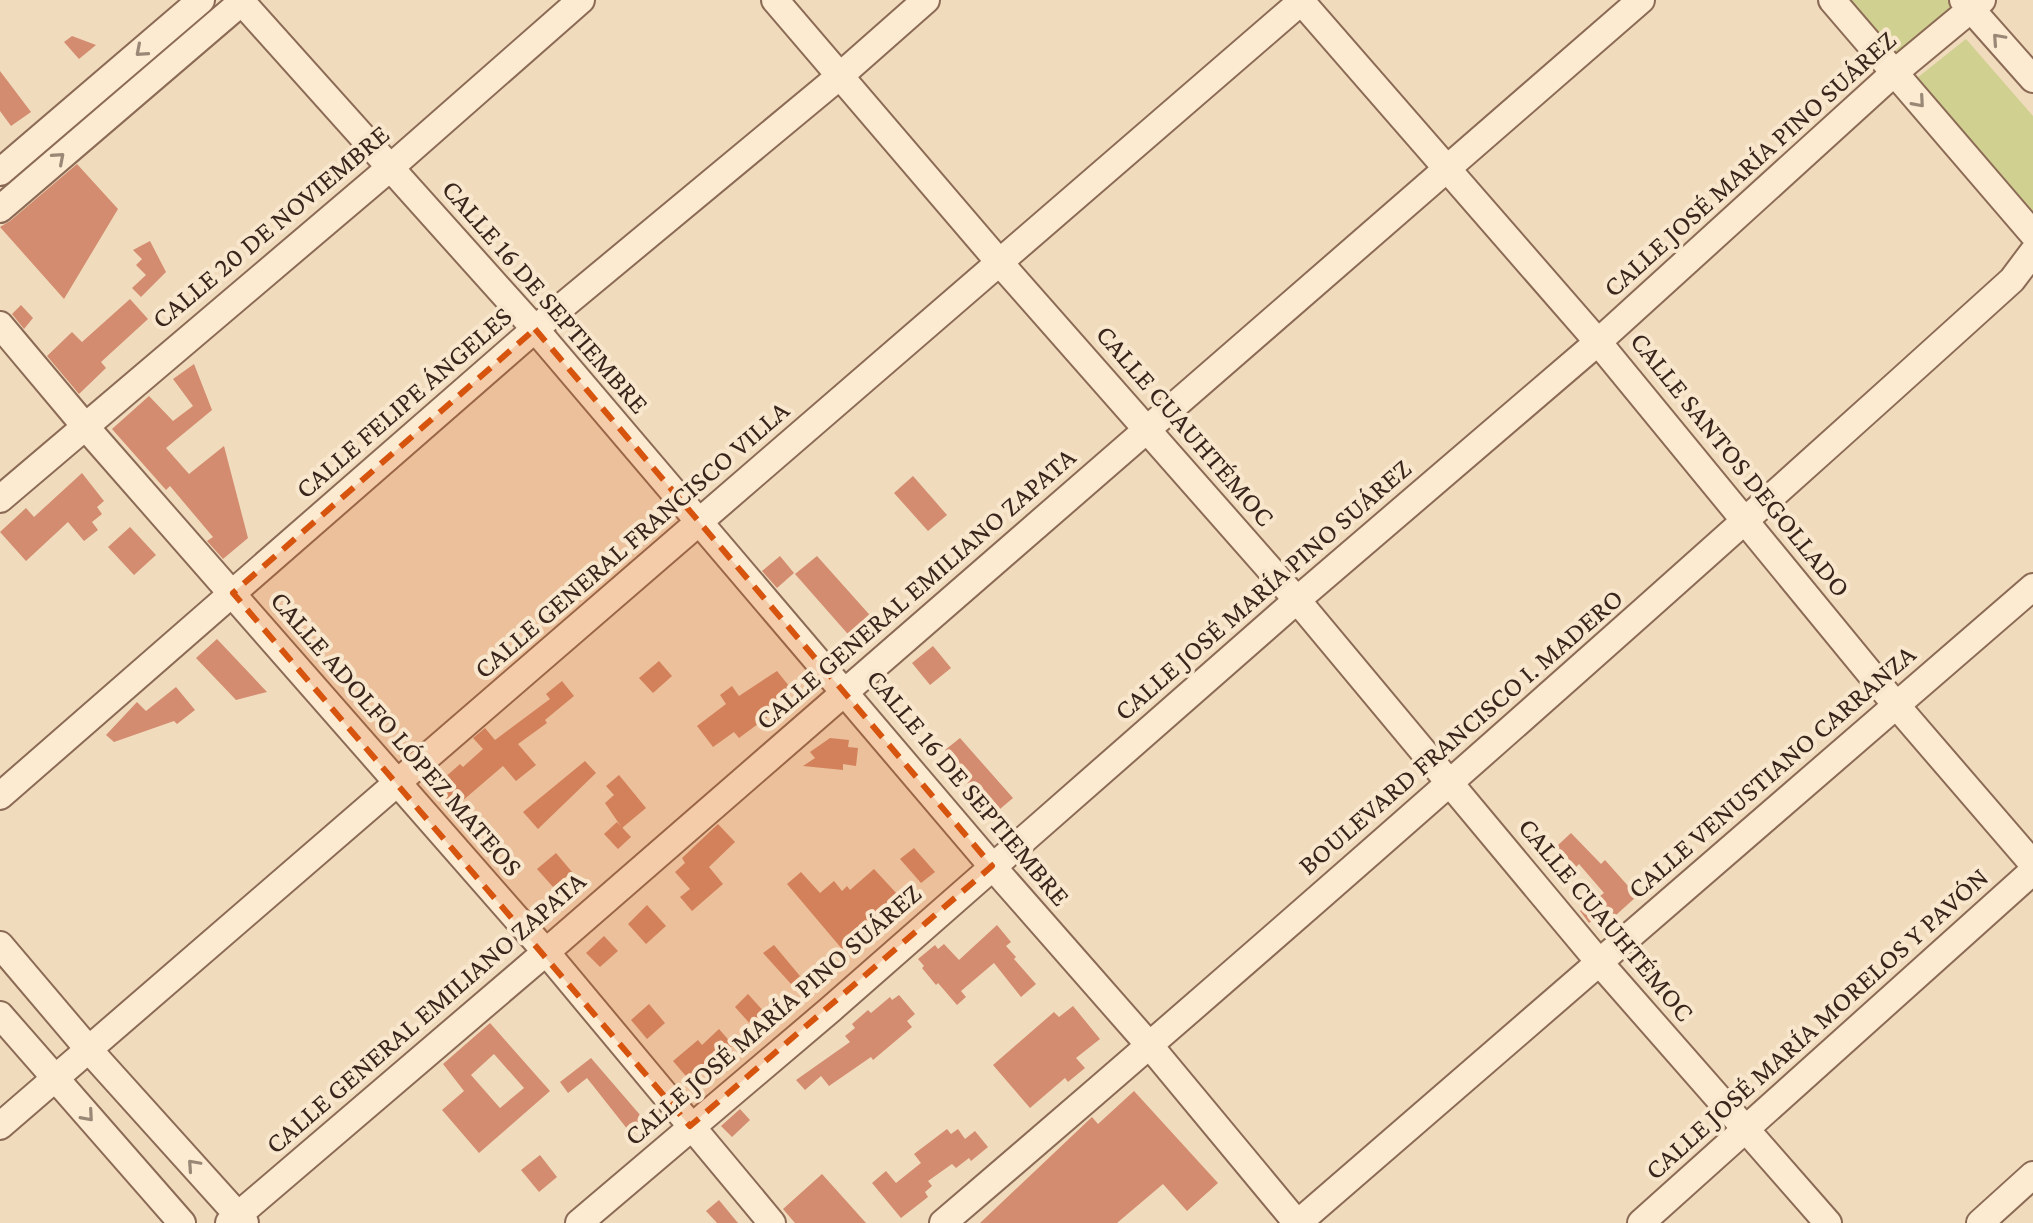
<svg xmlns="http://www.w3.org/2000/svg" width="2033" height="1223" font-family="'Crimson Pro',serif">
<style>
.green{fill:#d0d090}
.building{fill:#d38c6f;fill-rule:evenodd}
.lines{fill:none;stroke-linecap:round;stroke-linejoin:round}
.minor-casing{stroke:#8b6b55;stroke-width:30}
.minor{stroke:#fcead1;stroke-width:26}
.oneway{stroke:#9a8876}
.marked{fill:#d6540e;fill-opacity:0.2;stroke:#d6540e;stroke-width:6;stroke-dasharray:16 10;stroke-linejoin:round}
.labels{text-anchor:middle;stroke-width:8;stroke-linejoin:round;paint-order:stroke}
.street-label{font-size:28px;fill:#39251b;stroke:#f8e6cd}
</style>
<rect width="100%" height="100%" fill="#f1dbbd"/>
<!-- green -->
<g class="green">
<path d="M1841,0H1958L1964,7L1897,65Z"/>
<path d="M1966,39L2033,116V211L1917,78Z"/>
</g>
<!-- building -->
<g class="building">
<path d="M72,36L96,45L79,59L64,42Z"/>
<path d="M0,71L31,112L11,126L0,111Z"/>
<path d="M77,164L118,209L64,299L0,227L10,221Z"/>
<path d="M150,241L166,272L141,297L132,288L146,275L136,265L142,259L133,250Z"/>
<path d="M130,299L148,319L101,362L106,368L79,394L47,356L72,332L82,342Z"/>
<path d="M21,305L33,318L24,329L12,314Z"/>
<path d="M194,364L212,410L166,448L189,474L224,446L248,538L223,559L207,541L213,537L170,486L166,490L112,429L149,396L173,421L193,406L173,379Z"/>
<path d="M82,473L104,501L97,507L102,514L92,522L98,530L84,541L68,522L26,561L0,532L26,508L34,517Z"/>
<path d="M913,476L947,515L928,531L894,493Z"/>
<path d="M130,527L156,555L134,575L108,547Z"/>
<path d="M780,556L794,573L777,588L762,571Z"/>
<path d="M817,556L876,622L854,641L795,574Z"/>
<path d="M217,639L267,692L236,700L196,658Z"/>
<path d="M933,646L951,668L930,685L912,663Z"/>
<path d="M659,661L672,676L653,693L639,678Z"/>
<path d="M777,671L793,691L774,706L777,710L739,738L734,732L713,747L697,726L726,704L720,695L732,686L739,696Z"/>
<path d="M562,681L574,696L545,720L547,723L518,744L536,765L516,781L503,766L461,802L454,795L447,801L434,787L460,764L463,767L483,749L473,738L485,728L495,740L550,699L546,694Z"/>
<path d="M176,687L195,710L177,724L174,721L114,742L106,735L137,702L146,711Z"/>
<path d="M830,738L849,740L848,747L858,748L856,766L843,764V770L803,766L815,758L810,752Z"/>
<path d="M960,738L1013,798L1000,809L994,802L988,807L948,761L952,758L945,750Z"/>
<path d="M585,761L596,773L538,829L523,812Z"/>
<path d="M619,775L646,808L622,828L605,803L614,795L606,786Z"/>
<path d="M617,822L631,837L618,849L604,834Z"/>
<path d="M718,824L735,842L709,867L723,884L692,911L680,897L690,889L675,872L685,863L682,858Z"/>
<path d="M1571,833L1601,864L1605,860L1637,896L1615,916L1609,909L1589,923L1580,911L1604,893L1579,864L1576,867L1557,846Z"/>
<path d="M914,848L935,872L921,883L900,859Z"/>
<path d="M556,853L572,872L553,887L537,869Z"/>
<path d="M874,869L898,895L874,917L879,923L842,949L787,884L801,872L820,893L834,881L842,891L847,886L850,890Z"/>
<path d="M647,905L666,926L646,944L628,924Z"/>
<path d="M997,925L1011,942L1006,946L1016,957L1014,959L1036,984L1021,997L994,963L961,991L966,997L957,1005L938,983L936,985L922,968L924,966L918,959L935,945L938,949L944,944L959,960Z"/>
<path d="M604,936L618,951L600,967L586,953Z"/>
<path d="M774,945L800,976L791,984L763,953Z"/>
<path d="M748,994L766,1014L752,1026L735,1007Z"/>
<path d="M899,995L915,1014L907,1021L912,1027L873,1060L871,1057L829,1086L821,1076L805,1090L796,1080L850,1042L845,1036L855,1028L852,1024L868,1010L871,1013L890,997L892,1000Z"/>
<path d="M649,1004L665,1023L647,1039L631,1020Z"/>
<path d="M1073,1006L1100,1039L1076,1058L1085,1068L1068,1082L1065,1078L1030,1108L993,1065L1054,1012L1059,1017Z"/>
<path d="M490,1023L550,1091L479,1153L442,1110L464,1091L443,1064ZM494,1054L524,1088L500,1108L471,1075Z"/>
<path d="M719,1029L733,1045L691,1082L673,1061L698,1040L702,1045Z"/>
<path d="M591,1058L647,1123L632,1135L587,1078L568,1093L560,1082Z"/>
<path d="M1134,1091L1218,1183L1187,1211L1163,1184L1117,1223H980L1092,1117L1098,1124Z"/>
<path d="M740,1109L750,1120L732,1137L721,1126Z"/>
<path d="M947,1129L951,1134L958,1129L965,1139L975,1131L988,1147L971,1161L969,1158L956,1168L952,1164L928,1181L932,1186L925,1192L928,1197L901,1218L872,1183L886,1171L896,1183L921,1163L914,1154Z"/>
<path d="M540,1155L557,1177L539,1192L521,1170Z"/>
<path d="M822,1174L866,1223H795L783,1209Z"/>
<path d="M719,1200L738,1223H717L706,1211Z"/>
</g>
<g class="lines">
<!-- minor casing -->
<g class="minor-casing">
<g id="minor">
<path d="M240,0L535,329L992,866L1150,1046L1297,1223"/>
<path d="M775,0L1000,263L1297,600L1599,962L1828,1223"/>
<path d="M1300,0L1598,342L1896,705L2033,864"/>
<path d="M1832,0L2033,234"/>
<path d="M1963,0L2033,79"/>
<path d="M0,172L201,0"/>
<path d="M0,209L244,0"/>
<path d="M0,325L84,425L546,952L772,1223"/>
<path d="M0,499L391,167L581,0"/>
<path d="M0,796L535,329L841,75L926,0"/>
<path d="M0,945L90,1051L245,1223"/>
<path d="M0,1015L182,1223"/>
<path d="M0,1126L1303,0"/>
<path d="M229,1223L546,952L1641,0"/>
<path d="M579,1223L831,1009L1297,600L1598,342L1894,73L1982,0"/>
<path d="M943,1223C1304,914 1660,599 2012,280L2033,252"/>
<path d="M1298,1223L2033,587"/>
<path d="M1641,1223L2033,871"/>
<path d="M1980,1223L2033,1175"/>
</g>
</g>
<!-- minor -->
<use href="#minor" class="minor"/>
</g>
<!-- one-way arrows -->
<defs><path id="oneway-chevron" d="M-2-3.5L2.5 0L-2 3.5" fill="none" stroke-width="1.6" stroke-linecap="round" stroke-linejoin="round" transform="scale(2)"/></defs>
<g class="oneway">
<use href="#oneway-chevron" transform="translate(1998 39) rotate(-132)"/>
<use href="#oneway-chevron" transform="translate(141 51) rotate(139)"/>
<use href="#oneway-chevron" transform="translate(1919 102) rotate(49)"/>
<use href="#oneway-chevron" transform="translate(59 158) rotate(-41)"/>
<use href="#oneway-chevron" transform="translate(88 1116) rotate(49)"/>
<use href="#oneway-chevron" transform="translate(193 1165) rotate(-132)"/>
</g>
<!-- marked area -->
<path class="marked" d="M535,329L992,866L690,1126L233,593Z"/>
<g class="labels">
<!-- street labels -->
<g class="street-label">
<text transform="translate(1749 163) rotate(-42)" y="10">CALLE JOSÉ MARÍA PINO SUÁREZ</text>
<text transform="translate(270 226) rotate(-40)" y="10">CALLE 20 DE NOVIEMBRE</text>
<text transform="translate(546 296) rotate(49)" y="10">CALLE 16 DE SEPTIEMBRE</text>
<text transform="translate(403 402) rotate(-41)" y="10">CALLE FELIPE ÁNGELES</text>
<text transform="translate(1186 425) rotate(49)" y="10">CALLE CUAUHTÉMOC</text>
<text transform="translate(1741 464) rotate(51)" y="10">CALLE SANTOS DEGOLLADO</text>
<text transform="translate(631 539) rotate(-41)" y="10">CALLE GENERAL FRANCISCO VILLA</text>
<text transform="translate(915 588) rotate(-41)" y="10">CALLE GENERAL EMILIANO ZAPATA</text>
<text transform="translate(1262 589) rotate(-41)" y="10">CALLE JOSÉ MARÍA PINO SUÁREZ</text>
<text transform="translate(1460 731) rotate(-41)" y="10">BOULEVARD FRANCISCO I. MADERO</text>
<text transform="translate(397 733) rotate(49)" y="10">CALLE ADOLFO LÓPEZ MATEOS</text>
<text transform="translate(1771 771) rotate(-41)" y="10">CALLE VENUSTIANO CARRANZA</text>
<text transform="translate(969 787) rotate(50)" y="10">CALLE 16 DE SEPTIEMBRE</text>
<text transform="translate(1607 919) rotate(50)" y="10">CALLE CUAUHTÉMOC</text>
<text transform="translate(425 1012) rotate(-41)" y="10">CALLE GENERAL EMILIANO ZAPATA</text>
<text transform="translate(772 1014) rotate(-41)" y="10">CALLE JOSÉ MARÍA PINO SUÁREZ</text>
<text transform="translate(1816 1023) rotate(-42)" y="10">CALLE JOSÉ MARÍA MORELOS Y PAVÓN</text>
</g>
</g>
</svg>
